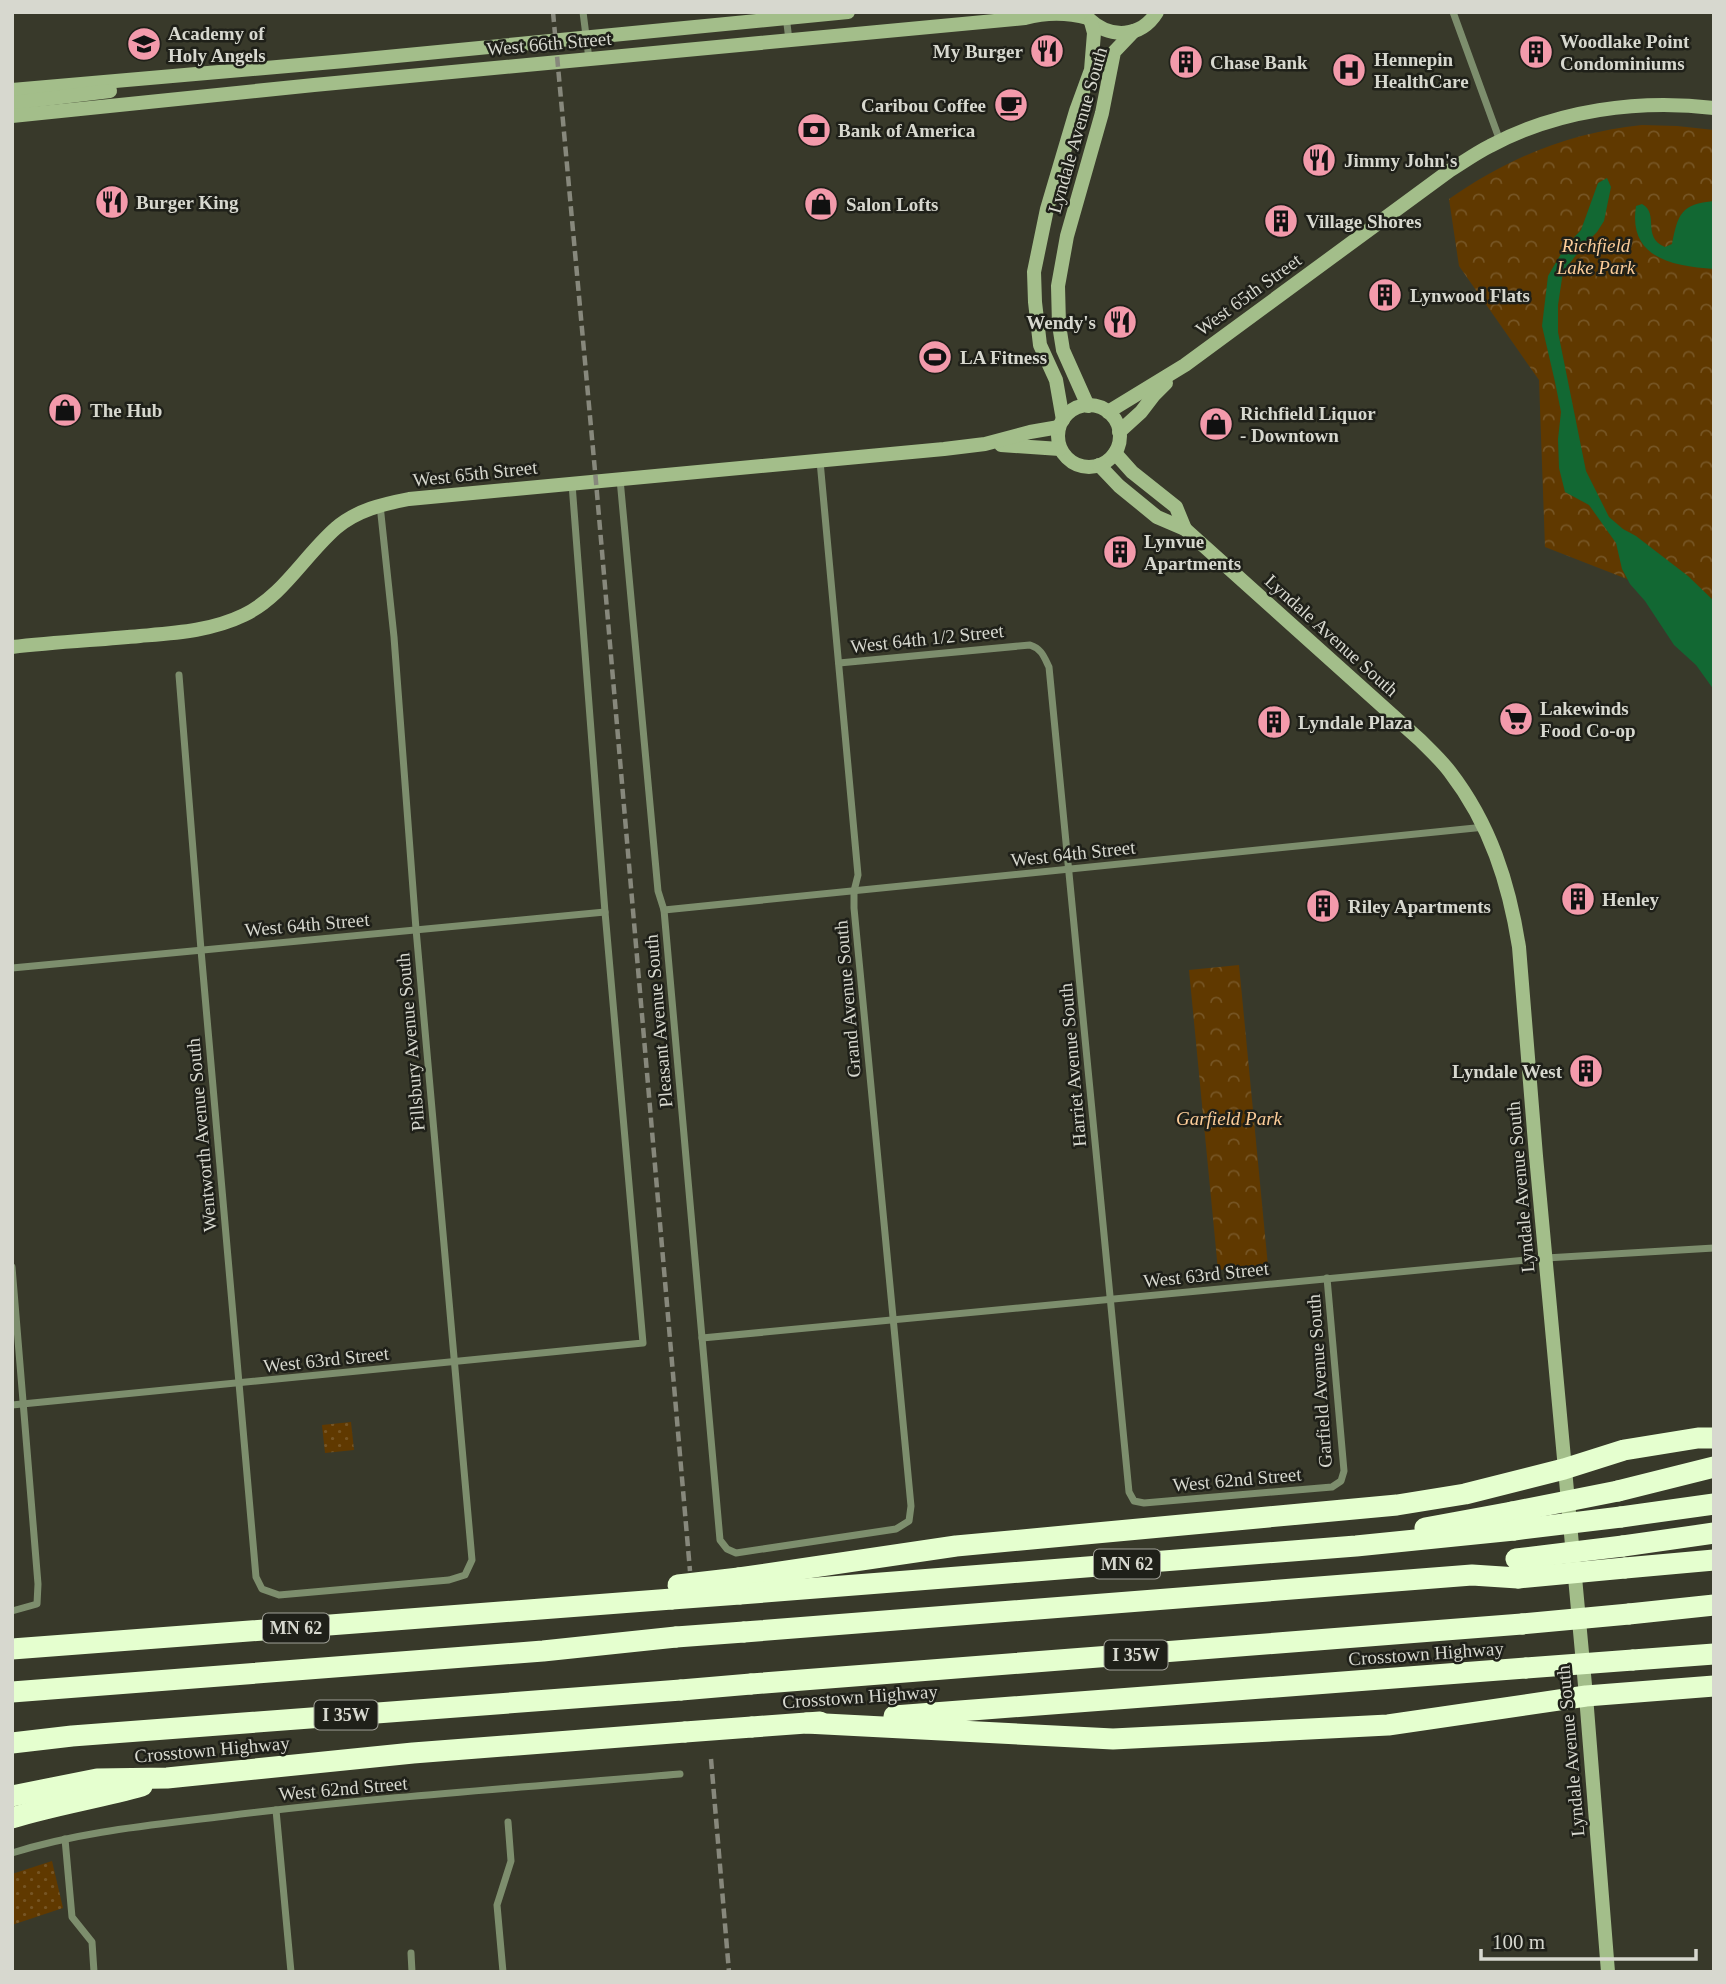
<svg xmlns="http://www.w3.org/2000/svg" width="1726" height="1984" font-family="Georgia,serif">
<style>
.park{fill:url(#park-crowns)}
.garden{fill:url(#garden-dots)}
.water{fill:#126833}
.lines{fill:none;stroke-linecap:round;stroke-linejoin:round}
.street{stroke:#7d8e6d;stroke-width:7}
.secondary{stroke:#a3be8a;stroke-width:14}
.highway{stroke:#e5ffcf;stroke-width:21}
.rail{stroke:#87887c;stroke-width:4.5;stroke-dasharray:10 5;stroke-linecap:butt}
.highway-bridge{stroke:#e5ffcf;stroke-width:21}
.labels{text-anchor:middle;stroke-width:5;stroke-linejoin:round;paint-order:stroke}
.shield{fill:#1f2019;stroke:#a0a198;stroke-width:2}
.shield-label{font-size:18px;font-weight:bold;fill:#d7d8cf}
.poi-label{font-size:19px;font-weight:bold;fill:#d7d8cf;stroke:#1f2019;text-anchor:start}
.street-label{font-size:19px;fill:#d7d8cf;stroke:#1f2019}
.park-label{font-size:19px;font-style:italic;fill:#fdcd99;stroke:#1f2019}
</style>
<defs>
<pattern id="park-crowns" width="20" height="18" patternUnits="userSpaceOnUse" patternTransform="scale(1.75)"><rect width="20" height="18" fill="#603900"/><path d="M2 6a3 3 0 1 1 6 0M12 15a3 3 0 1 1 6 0" fill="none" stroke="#765524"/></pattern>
<pattern id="garden-dots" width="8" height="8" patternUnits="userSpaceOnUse" patternTransform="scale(1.75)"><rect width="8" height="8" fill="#603900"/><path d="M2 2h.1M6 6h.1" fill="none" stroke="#765524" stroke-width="1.8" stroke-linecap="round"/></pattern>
</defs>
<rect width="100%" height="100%" fill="#38392a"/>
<!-- park -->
<g class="park">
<path d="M1642,125L1677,126L1714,130V613L1545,547L1539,380L1459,266L1449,199C1510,157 1568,133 1642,125Z"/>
<path d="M1239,965L1268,1266L1218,1270L1189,970Z"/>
</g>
<!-- garden -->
<g class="garden">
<path d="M351,1422L354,1450L325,1453L322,1425Z"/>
<path d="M52,1861L63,1908L12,1925V1874Z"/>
</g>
<!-- water -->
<g class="water">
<path d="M1607,178L1611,187L1604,221L1597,232L1583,246L1563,272L1558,305V332L1586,471L1609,517L1623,529L1636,536L1688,576L1714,601V690L1696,665L1674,645L1645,601L1630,584L1622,569L1616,543L1589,505L1565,492L1559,468L1558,439L1561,412L1555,382L1542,326L1548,276L1565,247L1581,230L1598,183Z"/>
<path d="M1714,201V269C1672,266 1628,258 1636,206L1642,204C1660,214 1641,237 1665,247L1672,244C1678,214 1681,204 1714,201Z"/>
</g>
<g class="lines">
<!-- street -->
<g class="street">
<path d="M583,12L589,59"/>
<path d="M1453,12L1500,141"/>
<path d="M786,16L789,40"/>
<path d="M620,479L658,891L664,910L720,1540L727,1549L736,1553L896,1529L909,1521L911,1506L854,908V891L858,875L820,461"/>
<path d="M839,663L1030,645C1042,649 1044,657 1049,667L1129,1492L1134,1501L1144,1503L1332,1487L1341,1481L1344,1471L1327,1278"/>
<path d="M179,675L201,950L256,1577L262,1589L279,1595L449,1580L465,1575L472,1560L416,929L394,637L380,505"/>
<path d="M664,910L1485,827"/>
<path d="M12,968L605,912"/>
<path d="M12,1267L38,1584L37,1604L12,1611"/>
<path d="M702,1338L1546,1258L1714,1248"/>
<path d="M12,1405L643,1343L605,912L572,484"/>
<path d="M276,1810L291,1972"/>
<path d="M65,1839L72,1917L92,1942L94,1972"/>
<path d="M12,1853C82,1831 154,1825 226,1816C377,1797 529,1787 680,1774"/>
<path d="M411,1953L412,1972"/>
<path d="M503,1972L497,1905L511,1861L508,1822"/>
</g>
<!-- secondary -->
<g class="secondary">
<path d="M1089,19C1110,39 1141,38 1157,12"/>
<path d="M12,90L345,61L848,12"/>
<path d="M12,103L110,91"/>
<path d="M12,116L314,85L1025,18C1047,12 1066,12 1088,18"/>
<circle cx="1089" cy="436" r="31"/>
<path d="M1088,406L1063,350L1059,325L1058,286L1067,236L1102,113L1114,52L1134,31"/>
<path d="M1108,412L1185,365L1449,171C1462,163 1476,153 1490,146C1557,110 1639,99 1714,108"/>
<path d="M1063,420L1056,380L1040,345L1035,302L1034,272L1047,209L1076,111L1091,70L1094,33L1091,22"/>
<path d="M1119,432L1141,412L1154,395L1166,383"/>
<path d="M1001,445L1060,449"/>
<path d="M1115,453L1132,472L1176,507L1185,529"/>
<path d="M1099,465L1119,486L1157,517L1185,529L1420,740C1430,750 1441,760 1450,772C1490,824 1509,883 1519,947L1536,1156L1586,1696L1608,1972"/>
<path d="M12,647C55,642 97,640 140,636C175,633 211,631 244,615C283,596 304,556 336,528C357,510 383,504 409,499L944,449L985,444L1030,432L1059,427"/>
</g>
<!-- highway -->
<g class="highway">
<path d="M1618,1491L1714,1467"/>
<path d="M1621,1517L1714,1504"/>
<path d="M1425,1528L1512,1512"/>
<path d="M1623,1546L1714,1533"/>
<path d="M1625,1568L1714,1560"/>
<path d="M739,1578L956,1546L1397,1505L1465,1494L1564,1469L1624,1450L1698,1438H1714"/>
<path d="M740,1594L1356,1546L1514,1530"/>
<path d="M1629,1614L1714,1605"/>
<path d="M744,1632L1472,1575L1518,1578"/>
<path d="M12,1649L672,1599"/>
<path d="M1633,1660L1714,1654"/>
<path d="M751,1684L1522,1624"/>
<path d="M12,1692L543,1651L676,1637"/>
<path d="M894,1716L1526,1668"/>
<path d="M806,1723L1113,1739L1388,1725L1586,1696L1714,1686"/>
<path d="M752,1727L820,1722"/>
<path d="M12,1743L72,1736L681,1690"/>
<path d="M12,1796L97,1779L167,1778L413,1753L685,1732"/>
<path d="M12,1818C55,1805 99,1798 142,1786"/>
</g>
<!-- rail -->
<g class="rail">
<path d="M553,12L596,482L690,1571"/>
<path d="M711,1759L729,1972"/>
</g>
<!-- highway-bridge -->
<g class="highway-bridge">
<path d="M1512,1512L1618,1491"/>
<path d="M1514,1530L1621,1517"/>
<path d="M1516,1559L1623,1546"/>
<path d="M1518,1578L1625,1568"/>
<path d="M678,1585L739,1578"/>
<path d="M672,1599L740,1594"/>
<path d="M1522,1624L1629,1614"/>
<path d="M676,1637L744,1632"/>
<path d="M1526,1668L1633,1660"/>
<path d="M681,1690L751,1684"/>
<path d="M685,1732L752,1727"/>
</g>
</g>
<!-- icons -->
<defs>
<g id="school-disc" transform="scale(1.75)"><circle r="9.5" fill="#f39aab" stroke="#1f2019"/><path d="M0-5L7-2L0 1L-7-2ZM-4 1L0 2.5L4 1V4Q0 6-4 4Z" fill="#111"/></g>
<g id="restaurant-disc" transform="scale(1.75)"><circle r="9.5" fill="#f39aab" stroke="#1f2019"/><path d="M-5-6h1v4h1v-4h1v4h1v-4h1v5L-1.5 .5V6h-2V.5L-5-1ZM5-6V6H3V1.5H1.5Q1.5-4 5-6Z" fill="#111"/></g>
<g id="building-disc" transform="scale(1.75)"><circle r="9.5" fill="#f39aab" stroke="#1f2019"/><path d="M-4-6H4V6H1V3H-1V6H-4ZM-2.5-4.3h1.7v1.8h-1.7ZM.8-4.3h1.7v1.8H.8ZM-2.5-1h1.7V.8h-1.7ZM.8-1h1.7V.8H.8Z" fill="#111"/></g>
<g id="hospital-disc" transform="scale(1.75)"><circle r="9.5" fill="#f39aab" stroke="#1f2019"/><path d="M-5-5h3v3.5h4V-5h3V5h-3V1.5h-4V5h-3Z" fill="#111"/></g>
<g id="cafe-disc" transform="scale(1.75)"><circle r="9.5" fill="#f39aab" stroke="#1f2019"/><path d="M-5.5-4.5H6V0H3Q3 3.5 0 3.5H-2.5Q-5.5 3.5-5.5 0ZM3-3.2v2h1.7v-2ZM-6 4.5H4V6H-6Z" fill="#111"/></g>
<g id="bank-disc" transform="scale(1.75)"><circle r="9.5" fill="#f39aab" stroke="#1f2019"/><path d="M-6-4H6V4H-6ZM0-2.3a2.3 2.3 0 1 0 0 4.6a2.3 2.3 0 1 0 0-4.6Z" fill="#111"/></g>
<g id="shop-disc" transform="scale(1.75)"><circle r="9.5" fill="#f39aab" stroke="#1f2019"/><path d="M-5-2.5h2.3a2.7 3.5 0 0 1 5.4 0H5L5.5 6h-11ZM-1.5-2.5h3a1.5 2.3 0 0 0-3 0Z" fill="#111"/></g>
<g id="stadium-disc" transform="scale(1.75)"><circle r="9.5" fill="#f39aab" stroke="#1f2019"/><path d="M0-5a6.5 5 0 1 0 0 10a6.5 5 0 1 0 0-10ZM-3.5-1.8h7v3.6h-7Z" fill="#111"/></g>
<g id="supermarket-disc" transform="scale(1.75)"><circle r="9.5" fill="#f39aab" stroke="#1f2019"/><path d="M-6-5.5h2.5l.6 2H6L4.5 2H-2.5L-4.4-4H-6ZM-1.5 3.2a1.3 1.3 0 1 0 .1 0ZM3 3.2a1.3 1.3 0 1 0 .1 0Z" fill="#111"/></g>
</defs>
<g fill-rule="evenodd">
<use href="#school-disc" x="144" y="44"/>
<use href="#restaurant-disc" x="1047" y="51"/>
<use href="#building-disc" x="1536" y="52"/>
<use href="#building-disc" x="1186" y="62"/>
<use href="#hospital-disc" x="1349" y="70"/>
<use href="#cafe-disc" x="1011" y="105"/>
<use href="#bank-disc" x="814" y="130"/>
<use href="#restaurant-disc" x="1319" y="160"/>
<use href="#restaurant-disc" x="112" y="202"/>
<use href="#shop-disc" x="821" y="204"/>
<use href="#building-disc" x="1281" y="221"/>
<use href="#building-disc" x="1385" y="295"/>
<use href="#restaurant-disc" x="1120" y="322"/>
<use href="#stadium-disc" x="935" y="357"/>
<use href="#shop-disc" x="65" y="410"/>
<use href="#shop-disc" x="1216" y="424"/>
<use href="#building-disc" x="1120" y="552"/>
<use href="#supermarket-disc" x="1516" y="719"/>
<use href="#building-disc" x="1274" y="722"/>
<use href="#building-disc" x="1578" y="899"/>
<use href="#building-disc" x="1323" y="906"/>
<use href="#building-disc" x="1586" y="1071"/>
</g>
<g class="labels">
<!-- shield labels -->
<g class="shield">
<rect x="1094" y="1549.5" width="66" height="29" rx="5"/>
<rect x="263" y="1613.5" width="66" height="29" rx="5"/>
<rect x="1104.5" y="1640.5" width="63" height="29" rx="5"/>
<rect x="314.5" y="1700.5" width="63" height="29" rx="5"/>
</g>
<g class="shield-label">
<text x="1127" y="1570">MN 62</text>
<text x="296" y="1634">MN 62</text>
<text x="1136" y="1661">I 35W</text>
<text x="346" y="1721">I 35W</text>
</g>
<!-- poi labels -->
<g class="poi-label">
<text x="168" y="40">Academy of<tspan x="168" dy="22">Holy Angels</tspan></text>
<text x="1560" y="48">Woodlake Point<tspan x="1560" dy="22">Condominiums</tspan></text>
<text x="1023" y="58" text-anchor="end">My Burger</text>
<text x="1374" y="66">Hennepin<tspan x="1374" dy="22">HealthCare</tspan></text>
<text x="1210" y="69">Chase Bank</text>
<text x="986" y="112" text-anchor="end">Caribou Coffee</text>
<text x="838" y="137">Bank of America</text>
<text x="1344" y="167">Jimmy John's</text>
<text x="136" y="209">Burger King</text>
<text x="846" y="211">Salon Lofts</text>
<text x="1306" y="228">Village Shores</text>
<text x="1410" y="302">Lynwood Flats</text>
<text x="1096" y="329" text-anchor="end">Wendy's</text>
<text x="960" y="364">LA Fitness</text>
<text x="90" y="417">The Hub</text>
<text x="1240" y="420">Richfield Liquor<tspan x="1240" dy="22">- Downtown</tspan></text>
<text x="1144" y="548">Lynvue<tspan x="1144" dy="22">Apartments</tspan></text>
<text x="1540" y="715">Lakewinds<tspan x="1540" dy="22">Food Co-op</tspan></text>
<text x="1298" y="729">Lyndale Plaza</text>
<text x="1602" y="906">Henley</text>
<text x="1348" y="913">Riley Apartments</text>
<text x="1562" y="1078" text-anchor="end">Lyndale West</text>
</g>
<!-- street labels -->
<g class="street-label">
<text transform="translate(549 43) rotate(-5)" y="7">West 66th Street</text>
<text transform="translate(1077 130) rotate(-74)" y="7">Lyndale Avenue South</text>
<text transform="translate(1248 294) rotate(-36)" y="7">West 65th Street</text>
<text transform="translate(475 473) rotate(-6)" y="7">West 65th Street</text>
<text transform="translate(1332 635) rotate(42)" y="7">Lyndale Avenue South</text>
<text transform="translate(927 638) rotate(-6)" y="7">West 64th 1/2 Street</text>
<text transform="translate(1073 853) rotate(-6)" y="7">West 64th Street</text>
<text transform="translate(307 924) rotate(-5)" y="7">West 64th Street</text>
<text transform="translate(847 999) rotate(-95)" y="7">Grand Avenue South</text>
<text transform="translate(658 1021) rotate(-95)" y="7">Pleasant Avenue South</text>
<text transform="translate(410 1042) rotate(-95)" y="7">Pillsbury Avenue South</text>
<text transform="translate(1072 1065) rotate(-95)" y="7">Harriet Avenue South</text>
<text transform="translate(201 1135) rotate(-95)" y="7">Wentworth Avenue South</text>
<text transform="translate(1520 1187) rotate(-95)" y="7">Lyndale Avenue South</text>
<text transform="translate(1206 1274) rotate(-6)" y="7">West 63rd Street</text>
<text transform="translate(326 1359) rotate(-6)" y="7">West 63rd Street</text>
<text transform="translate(1319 1381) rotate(-94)" y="7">Garfield Avenue South</text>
<text transform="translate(1237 1479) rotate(-5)" y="7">West 62nd Street</text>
<text transform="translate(1426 1653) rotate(-4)" y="7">Crosstown Highway</text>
<text transform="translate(860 1696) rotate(-4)" y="7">Crosstown Highway</text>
<text transform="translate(212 1749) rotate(-5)" y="7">Crosstown Highway</text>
<text transform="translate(1570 1751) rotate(-95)" y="7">Lyndale Avenue South</text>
<text transform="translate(343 1788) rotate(-5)" y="7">West 62nd Street</text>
</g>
<!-- park labels -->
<g class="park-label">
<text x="1596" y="252">Richfield<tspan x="1596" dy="22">Lake Park</tspan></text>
<text x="1229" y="1125">Garfield Park</text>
</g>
</g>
<!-- border -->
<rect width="1726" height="1984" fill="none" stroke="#d7d8cf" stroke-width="28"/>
<!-- scale -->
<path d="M1481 1949v10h215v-10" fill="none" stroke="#d7d8cf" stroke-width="3.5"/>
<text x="1492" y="1949" font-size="21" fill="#d7d8cf" stroke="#1f2019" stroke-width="5" paint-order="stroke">100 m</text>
</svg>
